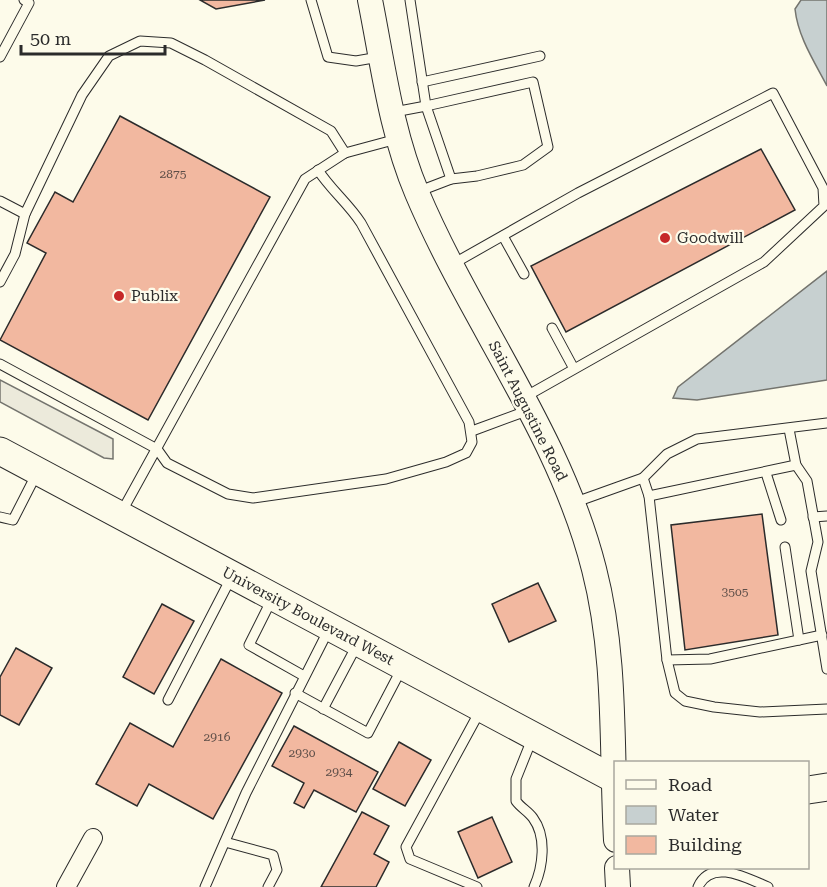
<svg xmlns="http://www.w3.org/2000/svg" width="827" height="887" font-family="'Roboto Serif',serif">
<style>
.parking{fill:#eceadb;stroke:#74746e;stroke-width:1.5}
.water{fill:#c7d0d0;stroke:#74746e;stroke-width:1.5}
.building{fill:#f2b8a0;stroke:#2b2b2b;stroke-width:1.5}
.lines{fill:none;stroke-linecap:round;stroke-linejoin:round}
.lane-casing{stroke:#2b2b2b;stroke-width:11}
.street-casing{stroke:#2b2b2b;stroke-width:20}
.secondary-casing{stroke:#2b2b2b;stroke-width:26}
.primary-casing{stroke:#2b2b2b;stroke-width:29}
.lane{stroke:#fdfbea;stroke-width:9}
.street{stroke:#fdfbea;stroke-width:18}
.secondary{stroke:#fdfbea;stroke-width:24}
.primary{stroke:#fdfbea;stroke-width:27}
.poi-dot{fill:#c62828;stroke:#fdfbea;stroke-width:2}
.labels{text-anchor:middle;stroke-width:4.5;stroke-linejoin:round;paint-order:stroke}
.number-label{font-size:12px;fill:#5d4e48}
.poi-label{font-size:15px;fill:#2b2b2b;stroke:#fdfbea;text-anchor:start}
.street-label{font-size:15px;fill:#2b2b2b;stroke:#fdfbea}
</style>
<rect width="100%" height="100%" fill="#fdfbea"/>
<!-- parking -->
<path class="parking" d="M0,380L113,439V459L104,458L0,402Z"/>
<!-- water -->
<g class="water">
<path d="M801,0H827V86C814,61 798,37 795,9Z"/>
<path d="M827,271V380L697,400L673,398L678,387Z"/>
</g>
<!-- building -->
<g class="building">
<path d="M200,0H265L216,9Z"/>
<path d="M120,116L270,197L148,420L0,340L46,253L27,243L55,192L73,202Z"/>
<path d="M761,149L795,210L566,332L531,266Z"/>
<path d="M762,514L778,635L685,650L671,525Z"/>
<path d="M538,583L556,621L509,642L492,604Z"/>
<path d="M162,604L194,621L154,694L123,677Z"/>
<path d="M16,648L52,668L19,725L0,715V677Z"/>
<path d="M221,659L282,693L213,819L149,784L137,806L96,784L130,723L173,747Z"/>
<path d="M294,726L378,772L356,812L314,790L304,808L294,803L304,783L272,766Z"/>
<path d="M399,742L431,760L405,806L373,789Z"/>
<path d="M362,812L389,826L374,854L389,862L376,887H321Z"/>
<path d="M492,817L512,862L478,878L458,832Z"/>
</g>
<g class="lines">
<!-- lane casing -->
<g class="lane-casing">
<g id="lane">
<path d="M311,0L328,57L356,61L379,57"/>
<path d="M410,0L426,106L533,82L548,147L523,165L477,176L451,179L417,192"/>
<path d="M0,57L29,3L24,0"/>
<path d="M422,82L540,56"/>
<path d="M394,112L426,106L451,179"/>
<path d="M0,201L25,214"/>
<path d="M503,236L524,274"/>
<path d="M451,265L578,193L773,93L823,188L824,206L764,262L523,398"/>
<path d="M0,282L15,254L25,214L82,95L109,56L140,41L171,43L205,60L331,131L345,153"/>
<path d="M552,328L573,367"/>
<path d="M0,364L157,449L167,463L228,494L253,498L386,479L446,462L466,453L472,442L469,422L361,223C348,203 331,190 318,170"/>
<path d="M789,429L796,465L807,481L818,542L811,571L827,669"/>
<path d="M472,431L529,410"/>
<path d="M766,473L781,520"/>
<path d="M643,478L649,496L667,660L675,693L685,701L714,707L760,712L827,709"/>
<path d="M649,496L796,465"/>
<path d="M573,503L643,478L667,454L697,439L827,423"/>
<path d="M121,513L305,179L345,153L397,139"/>
<path d="M0,517L13,520L37,473"/>
<path d="M813,517L827,516"/>
<path d="M785,547L799,640"/>
<path d="M272,599L249,645L304,676"/>
<path d="M667,660L710,659L822,635"/>
<path d="M295,693L368,733L402,668"/>
<path d="M168,700L231,578"/>
<path d="M323,709L357,645"/>
<path d="M532,739L516,779V801C521,808 528,811 533,818C547,837 543,867 534,887"/>
<path d="M225,842L273,855L277,870L268,887"/>
<path d="M205,887L246,793L329,629"/>
<path d="M477,887L410,859L406,847L480,711"/>
<path d="M698,887C711,858 747,878 768,887"/>
</g>
</g>
<!-- street casing -->
<g class="street-casing">
<path id="street" d="M66,887L93,838"/>
</g>
<!-- secondary casing -->
<g class="secondary-casing">
<g id="secondary">
<path d="M370,0C383,65 391,132 417,193C471,321 560,434 594,569C617,658 611,749 616,840"/>
<path d="M617,868L618,887"/>
</g>
</g>
<!-- primary casing -->
<g class="primary-casing">
<g id="primary">
<path d="M0,451L616,780"/>
<path d="M808,790L827,787"/>
</g>
</g>
<!-- lane -->
<use href="#lane" class="lane"/>
<!-- street -->
<use href="#street" class="street"/>
<!-- secondary -->
<use href="#secondary" class="secondary"/>
<!-- primary -->
<use href="#primary" class="primary"/>
</g>
<!-- markers -->
<g class="poi-dot">
<circle cx="665" cy="238" r="6"/>
<circle cx="119" cy="296" r="6"/>
</g>
<g class="labels">
<!-- number labels -->
<g class="number-label">
<text x="173" y="178">2875</text>
<text x="735" y="596">3505</text>
<text x="217" y="741">2916</text>
<text x="302" y="757">2930</text>
<text x="339" y="776">2934</text>
</g>
<!-- poi labels -->
<g class="poi-label">
<text x="677" y="243">Goodwill</text>
<text x="131" y="301">Publix</text>
</g>
<!-- street labels -->
<g class="street-label">
<text transform="translate(528 411) rotate(63)" y="5">Saint Augustine Road</text>
<text transform="translate(308 616) rotate(28)" y="5">University Boulevard West</text>
</g>
</g>
<!-- legend -->
<rect x="614" y="761" width="195" height="108" fill="#fdfbea" stroke="#a9a89e" stroke-width="1.5"/>
<rect x="626" y="780" width="30" height="9" fill="#fdfbea" stroke="#a9a89e" stroke-width="1.5"/>
<text x="668" y="791" font-size="18" fill="#2b2b2b">Road</text>
<rect x="626" y="806" width="30" height="18" fill="#c7d0d0" stroke="#a9a89e" stroke-width="1.5"/>
<text x="668" y="821" font-size="18" fill="#2b2b2b">Water</text>
<rect x="626" y="836" width="30" height="18" fill="#f2b8a0" stroke="#a9a89e" stroke-width="1.5"/>
<text x="668" y="851" font-size="18" fill="#2b2b2b">Building</text>
<!-- scale -->
<path d="M21 45v9h144v-9" fill="none" stroke="#2b2b2b" stroke-width="3"/>
<text x="30" y="45" font-size="18" fill="#2b2b2b" stroke="#fdfbea" stroke-width="4.5" paint-order="stroke">50 m</text>
</svg>
